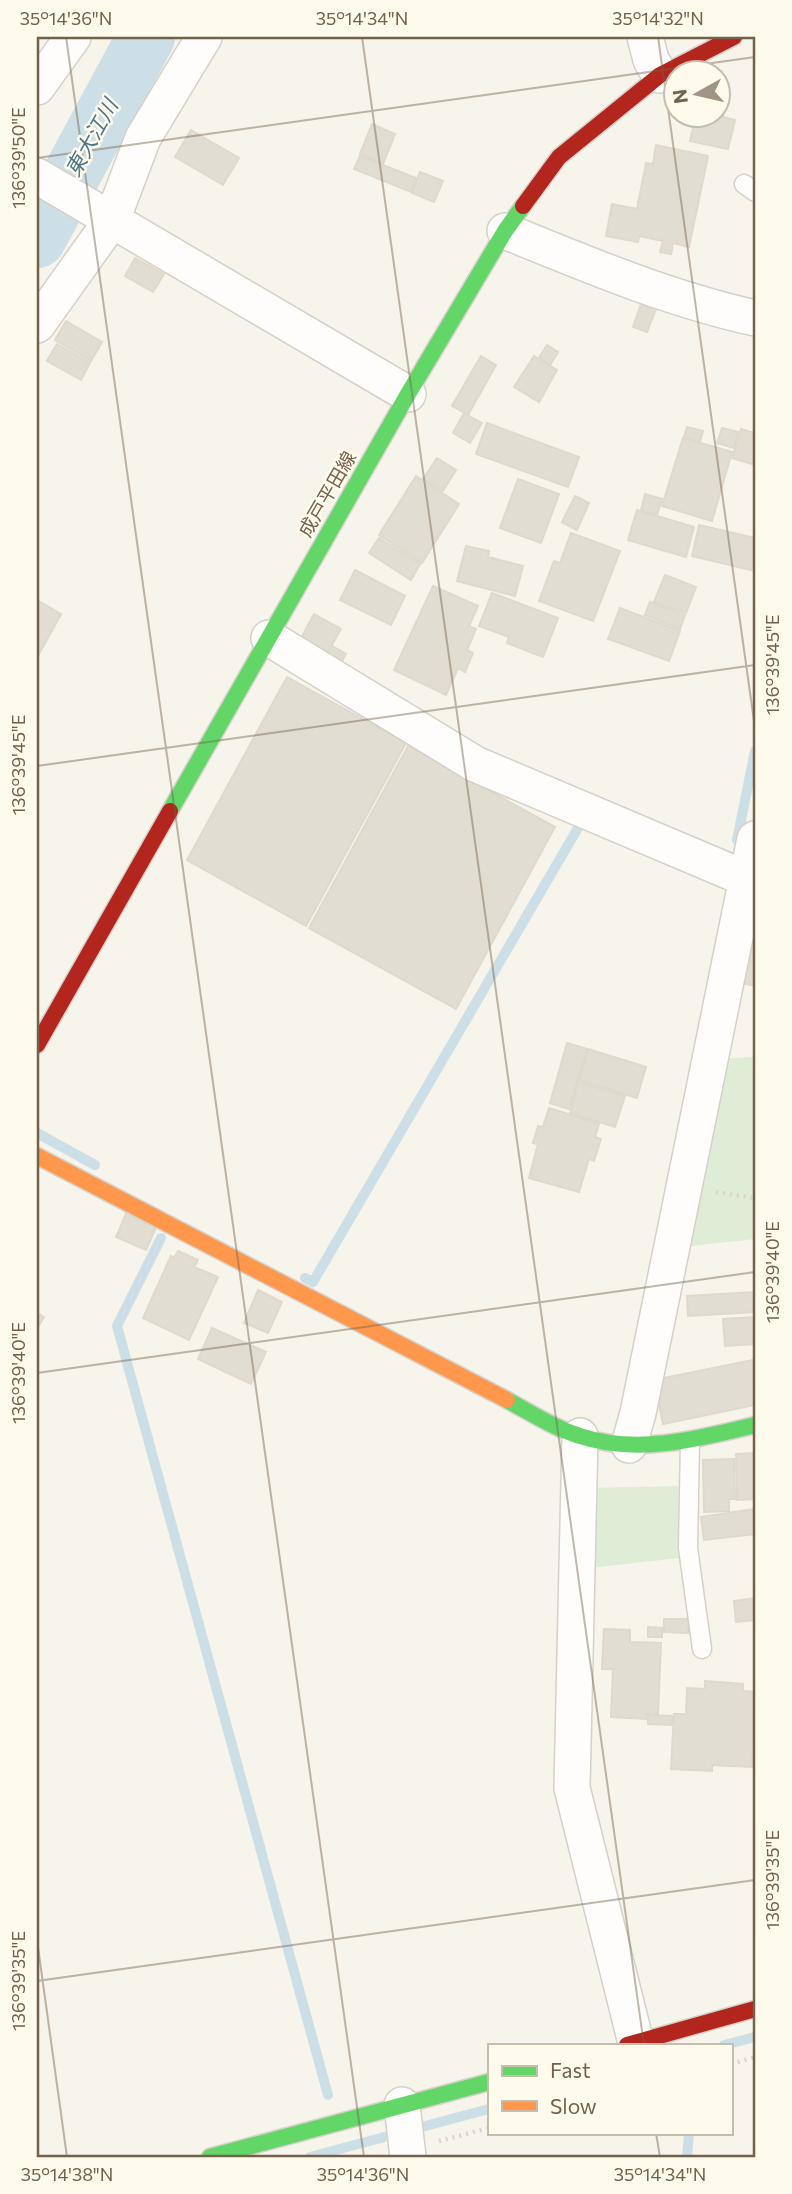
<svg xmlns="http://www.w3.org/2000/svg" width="792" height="2194" font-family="Commissioner,'Noto Sans JP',sans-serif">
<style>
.green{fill:#dfedd6}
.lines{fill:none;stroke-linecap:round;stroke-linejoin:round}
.stream{stroke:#cddfe6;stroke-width:10}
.river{stroke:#cddfe6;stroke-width:58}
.building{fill:#e2ddd2;stroke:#dfd8cd;stroke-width:2}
.lane-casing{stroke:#d5d1c9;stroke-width:21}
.street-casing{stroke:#d5d1c9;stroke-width:38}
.fast-casing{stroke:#d6d1c9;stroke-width:19}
.slow-casing{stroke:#d6d1c9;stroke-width:19}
.jam-casing{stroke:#d6d1c9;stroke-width:19}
.path{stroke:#dad4ce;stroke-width:4.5;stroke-dasharray:2 5;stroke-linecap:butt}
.lane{stroke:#fefdfc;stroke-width:18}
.street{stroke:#fefdfc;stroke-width:35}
.fast{stroke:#63d668;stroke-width:16}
.slow{stroke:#ff974d;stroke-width:16}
.jam{stroke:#b3261e;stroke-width:16}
.ticks{fill:none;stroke:#73614c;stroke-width:2;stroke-opacity:0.45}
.labels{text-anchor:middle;stroke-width:5;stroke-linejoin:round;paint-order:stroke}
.street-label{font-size:19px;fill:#73614c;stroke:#fefaec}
.water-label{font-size:21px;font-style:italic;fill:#4a758c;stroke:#fefaec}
.neatline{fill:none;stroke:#73614c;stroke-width:2.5}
.ticks-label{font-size:18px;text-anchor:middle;fill:#73614c}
</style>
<rect width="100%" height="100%" fill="#f6f4eb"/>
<!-- green -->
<g class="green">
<path d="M755,1057V1239L682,1247L720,1059Z"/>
<path d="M678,1486L680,1558L589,1568L591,1488Z"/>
</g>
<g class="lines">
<!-- stream -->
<g class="stream">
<path d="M737,840L755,751"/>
<path d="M37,1133L95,1165"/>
<path d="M161,1238L117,1326L328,2095"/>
<path d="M305,1278L313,1282L582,821"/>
<path d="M724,2045L755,2037"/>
<path d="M425,2126L489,2109"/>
<path d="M310,2157L392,2135"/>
<path d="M687,2157L689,2133"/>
</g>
<!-- river -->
<path class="river" d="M37,239L146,37"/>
</g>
<!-- building -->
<g class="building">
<path d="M718,101L726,103L723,117L735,120L728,149L690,141L695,119L687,116H718Z"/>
<path d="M372,124L395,134L383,164L360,154Z"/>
<path d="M191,130L239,158L223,185L175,157Z"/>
<path d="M656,145L708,156L689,247L673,243L671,254L660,252L663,241L639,236L638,242L606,236L612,204L637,209L646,163L653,164Z"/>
<path d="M360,156L416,178L411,192L354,169Z"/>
<path d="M420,172L443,181L434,202L412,193Z"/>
<path d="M135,258L164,274L153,292L125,276Z"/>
<path d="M641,304L656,309L647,332L633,327Z"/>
<path d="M66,321L102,342L91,361L55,340Z"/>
<path d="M57,344L90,363L81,380L47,361Z"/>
<path d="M547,345L558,352L550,365L539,358Z"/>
<path d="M481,356L496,365L468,415L452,406Z"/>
<path d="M534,356L557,370L539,402L514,387Z"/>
<path d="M464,413L482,423L470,443L453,433Z"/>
<path d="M487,423L579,457L568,487L476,454Z"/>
<path d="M687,427L703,431L700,442L684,437Z"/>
<path d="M722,428L738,432L734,448L717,443Z"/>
<path d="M741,429L755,433V465L732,458Z"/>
<path d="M683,438L732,452L712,521L662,506Z"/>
<path d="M437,458L456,470L443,491L423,479Z"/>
<path d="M416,476L459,504L422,563L379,535Z"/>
<path d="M518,479L559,494L541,543L500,528Z"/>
<path d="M645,494L662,499L657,515L641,510Z"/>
<path d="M575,496L589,503L577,530L562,522Z"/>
<path d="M637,510L694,527L686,557L628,540Z"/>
<path d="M699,525L755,538V571L692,556Z"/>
<path d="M571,533L620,551L593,621L539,601L554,561L560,563Z"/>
<path d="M379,538L420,564L411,580L369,553Z"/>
<path d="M466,546L489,551L488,557L523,566L515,596L457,581Z"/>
<path d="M355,570L405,596L391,625L340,600Z"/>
<path d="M665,575L696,587L686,613L654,602Z"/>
<path d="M433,586L478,606L469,626L476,629L467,650L473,653L465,672L458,668L446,695L394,670Z"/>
<path d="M492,593L558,618L543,657L507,643L509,637L479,626Z"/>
<path d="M37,600L61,614L39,654L37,652Z"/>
<path d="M650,602L685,615L680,629L645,615Z"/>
<path d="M620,608L680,631L669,661L608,639Z"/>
<path d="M314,614L341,629L324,659L298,644Z"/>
<path d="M332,646L346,654L339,667L325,659Z"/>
<path d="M287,677L406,743L306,926L187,860Z"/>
<path d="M408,746L555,827L456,1009L309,928Z"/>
<path d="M755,914V986L738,982Z"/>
<path d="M567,1043L587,1049L569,1109L550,1103Z"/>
<path d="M588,1049L646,1067L637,1098L579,1080Z"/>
<path d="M578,1082L625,1096L615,1127L570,1113Z"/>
<path d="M549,1108L599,1124L595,1137L601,1139L594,1161L589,1159L579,1192L529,1178L538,1144L533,1143L538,1126L543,1127Z"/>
<path d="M128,1209L158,1223L146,1250L116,1237Z"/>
<path d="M178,1251L198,1260L194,1267L218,1277L189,1340L143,1318L171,1256L174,1258Z"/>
<path d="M258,1290L282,1302L268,1333L244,1323Z"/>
<path d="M755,1292V1312L688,1316L687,1296Z"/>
<path d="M37,1313L44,1317L37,1329Z"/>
<path d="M755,1317V1344L725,1346L723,1319Z"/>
<path d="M212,1328L266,1352L251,1384L198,1359Z"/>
<path d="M753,1360L755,1405L663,1424L654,1380Z"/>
<path d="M755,1453V1499L737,1500L736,1454Z"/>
<path d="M734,1459L735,1499H729V1511L704,1512L703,1460Z"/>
<path d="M755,1509V1534L704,1540L701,1517Z"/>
<path d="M755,1598V1620L736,1622L734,1601Z"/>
<path d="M664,1619H689L688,1633L664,1632Z"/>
<path d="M648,1627L662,1628V1637H648Z"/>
<path d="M604,1629L630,1630V1642L661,1643L658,1714H646V1719L611,1717L613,1669H602Z"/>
<path d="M705,1681L743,1684V1691L755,1692L752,1767L712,1765V1771L671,1769L674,1714H686L687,1688L705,1689Z"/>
<path d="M648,1715L672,1716V1725L648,1724Z"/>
</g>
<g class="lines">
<!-- lane casing -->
<g class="lane-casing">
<g id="lane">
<path d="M744,184L755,192"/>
<path d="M690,1441L688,1548L702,1649"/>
</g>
</g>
<!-- street casing -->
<g class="street-casing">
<g id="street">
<path d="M645,37L651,60L660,75"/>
<path d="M37,87L73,37"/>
<path d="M37,176L408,394"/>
<path d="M505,231C586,264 669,299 755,318"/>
<path d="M37,325L112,220L143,138L204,37"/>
<path d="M269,638L475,764L747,879"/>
<path d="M580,1436L572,1788L636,2043"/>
<path d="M629,1445L638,1413L755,839"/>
<path d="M402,2105L408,2157"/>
</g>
</g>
<!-- fast casing -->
<g class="fast-casing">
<g id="fast">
<path d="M170,811L408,394L505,231L523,206"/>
<path d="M507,1400C531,1413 554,1428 580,1436C637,1455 698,1439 755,1425"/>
<path d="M210,2157L489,2082"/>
</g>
</g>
<!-- slow casing -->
<g class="slow-casing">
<path id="slow" d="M37,1156L507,1400"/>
</g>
<!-- jam casing -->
<g class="jam-casing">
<g id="jam">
<path d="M523,206L559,157L660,75L734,37"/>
<path d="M37,1045L170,811"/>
<path d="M627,2045L755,2009"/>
</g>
</g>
<!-- path -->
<g class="path">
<path d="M716,1192L755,1198"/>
<path d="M731,2064L755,2057"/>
<path d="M439,2141L489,2128"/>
</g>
<!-- lane -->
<use href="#lane" class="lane"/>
<!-- street -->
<use href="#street" class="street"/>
<!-- fast -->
<use href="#fast" class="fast"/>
<!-- slow -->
<use href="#slow" class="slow"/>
<!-- jam -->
<use href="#jam" class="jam"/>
</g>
<!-- ticks -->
<path class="ticks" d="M66,37L364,2157M362,37L644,2045M658,37L755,728M37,158L755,57M37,766L755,665M37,1373L755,1272M37,1940L67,2157M37,1981L755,1880M656,2133L660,2157"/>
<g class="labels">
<!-- street labels -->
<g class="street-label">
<text transform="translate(327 494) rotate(-60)" y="7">成戸平田線</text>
</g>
<!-- water labels -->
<g class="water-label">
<text transform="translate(92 138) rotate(-61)" y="7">東大江川</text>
</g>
</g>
<!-- border -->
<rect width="792" height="2194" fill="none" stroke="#fefaec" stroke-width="77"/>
<!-- legend -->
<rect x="488" y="2044" width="245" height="91" fill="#fefaec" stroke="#c6bdac" stroke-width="2"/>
<rect x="502" y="2066" width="35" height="10" fill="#63d668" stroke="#c6bdac" stroke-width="2"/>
<text x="550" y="2078" font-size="21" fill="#73614c">Fast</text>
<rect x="502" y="2101" width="35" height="10" fill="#ff974d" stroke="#c6bdac" stroke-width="2"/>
<text x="550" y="2114" font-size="21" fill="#73614c">Slow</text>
<!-- north arrow -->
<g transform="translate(697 94) rotate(262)"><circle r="33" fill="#fefaec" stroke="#c6bdac" stroke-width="2"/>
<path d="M0-5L12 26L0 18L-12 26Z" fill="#a19484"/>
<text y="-10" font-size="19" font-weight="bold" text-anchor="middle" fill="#73614c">N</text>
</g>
<rect x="38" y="38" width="716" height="2118" class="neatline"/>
<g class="ticks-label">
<text x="66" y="25">35°14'36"N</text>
<text x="362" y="25">35°14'34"N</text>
<text x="658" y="25">35°14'32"N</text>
<text transform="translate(19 158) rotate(-90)" y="6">136°39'50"E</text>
<text transform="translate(773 665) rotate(-90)" y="6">136°39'45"E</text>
<text transform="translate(19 765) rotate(-90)" y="6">136°39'45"E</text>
<text transform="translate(773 1272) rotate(-90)" y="6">136°39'40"E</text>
<text transform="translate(19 1373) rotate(-90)" y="6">136°39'40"E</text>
<text transform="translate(773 1880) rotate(-90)" y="6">136°39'35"E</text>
<text transform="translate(19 1981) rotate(-90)" y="6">136°39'35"E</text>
<text x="67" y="2181">35°14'38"N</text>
<text x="363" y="2181">35°14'36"N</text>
<text x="660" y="2181">35°14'34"N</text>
</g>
</svg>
